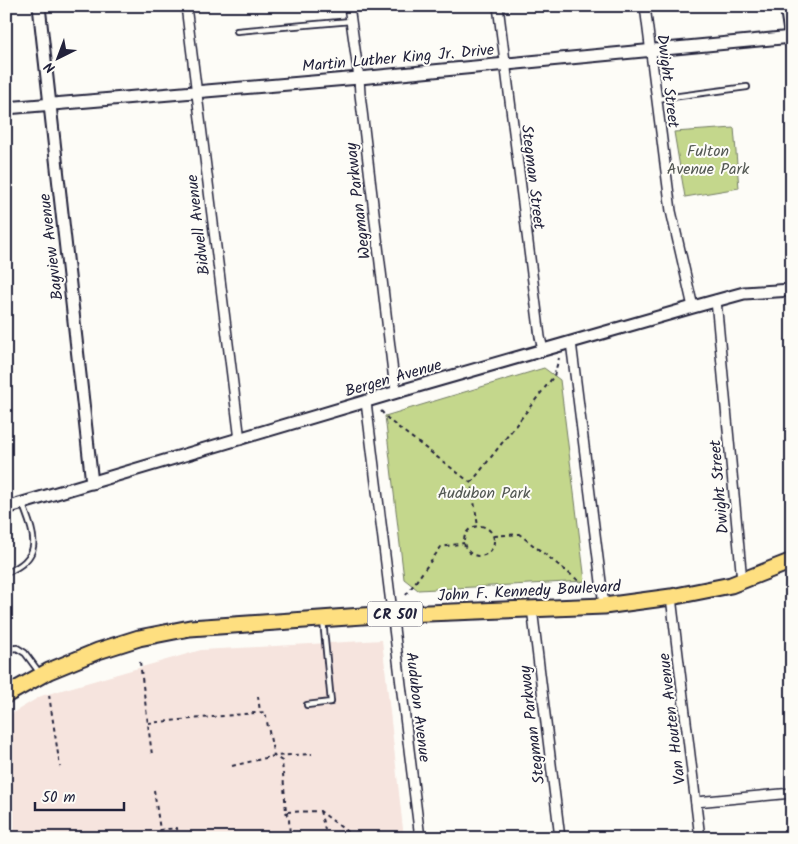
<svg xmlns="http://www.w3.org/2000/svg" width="798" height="844" font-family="Kalam,sans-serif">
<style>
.built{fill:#f6e4de}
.green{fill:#c4d78c;stroke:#737c64}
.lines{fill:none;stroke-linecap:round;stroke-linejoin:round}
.service-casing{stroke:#22223b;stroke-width:8}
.minor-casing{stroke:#22223b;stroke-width:12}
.tertiary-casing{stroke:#22223b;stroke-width:15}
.primary-casing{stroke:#22223b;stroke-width:19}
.path{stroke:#22223b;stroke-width:2;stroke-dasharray:4 4;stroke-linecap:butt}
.service{stroke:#fdfcf7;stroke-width:4.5}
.minor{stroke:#fdfcf7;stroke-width:9}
.tertiary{stroke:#fdfcf7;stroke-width:11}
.primary{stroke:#fedf80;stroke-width:15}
.labels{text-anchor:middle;stroke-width:4;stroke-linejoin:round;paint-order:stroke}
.shield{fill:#fdfcf7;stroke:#646373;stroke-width:1}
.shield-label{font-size:15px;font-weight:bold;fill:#22223b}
.street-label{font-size:16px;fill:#22223b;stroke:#fdfcf7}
.park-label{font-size:16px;fill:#535853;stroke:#fdfcf7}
</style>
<rect width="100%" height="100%" fill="#fdfcf7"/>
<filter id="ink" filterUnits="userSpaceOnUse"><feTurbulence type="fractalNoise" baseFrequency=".02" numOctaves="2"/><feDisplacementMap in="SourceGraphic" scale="10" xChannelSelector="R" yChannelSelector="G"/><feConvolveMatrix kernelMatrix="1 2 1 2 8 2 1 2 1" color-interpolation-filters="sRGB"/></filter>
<g filter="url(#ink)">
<!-- built -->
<path class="built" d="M382,640L404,838H6V717L41,696L201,650Z"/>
<!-- green -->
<g class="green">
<path d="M734,128L739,188L685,197L674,132Z"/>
<path d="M544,368L560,380L585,581L418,590L404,579L385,416Z"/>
</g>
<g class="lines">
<!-- service casing -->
<g class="service-casing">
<g id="service">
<path d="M237,31L351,21"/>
<path d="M657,99L747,87"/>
<path d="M6,573C44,557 35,537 23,505"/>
<path d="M6,649L17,648L25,653L39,672"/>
<path d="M307,705L331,702L323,620"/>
</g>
</g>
<!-- minor casing -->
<g class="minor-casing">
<g id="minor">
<path d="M186,6L240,440"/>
<path d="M349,6L359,78L360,94L394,381L397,392"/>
<path d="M498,6L540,337L543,350"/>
<path d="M645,6L671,211L693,307"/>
<path d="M716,300L742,581"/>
<path d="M571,342L604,606"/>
<path d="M366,402L420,838"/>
<path d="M671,597L700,838"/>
<path d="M532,608L560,838"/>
<path d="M696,802L792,793"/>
</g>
</g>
<!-- tertiary casing -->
<g class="tertiary-casing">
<g id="tertiary">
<path d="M39,6L92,483"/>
<path d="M786,6L792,45"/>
<path d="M6,108L359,78L792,37"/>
<path d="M6,508L397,392L693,307L744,293L792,290"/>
</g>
</g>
<!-- primary casing -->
<g class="primary-casing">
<path id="primary" d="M6,695L49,671L98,651L139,638L190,628L377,615L604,606L671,597L731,585L792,561"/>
</g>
<!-- path -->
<g class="path">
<path d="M381,411L390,421L471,483L478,526"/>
<path d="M471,483L554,376L559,358"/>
<circle cx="479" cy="541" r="15"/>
<path d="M494,536L519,534L584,585"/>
<path d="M406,595L441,547L464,543"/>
<path d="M140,662L152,755"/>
<path d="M49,695L60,767"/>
<path d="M258,696L260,712"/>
<path d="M148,723L265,712L274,756L282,761L286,812L320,811L350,834"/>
<path d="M232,766L274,756L312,754"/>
<path d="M154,790L160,830L177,828L178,838"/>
<path d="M320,811L327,838"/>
<path d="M286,812L289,819L290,838"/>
</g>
<!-- service -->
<use href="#service" class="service"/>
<!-- minor -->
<use href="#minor" class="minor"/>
<!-- tertiary -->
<use href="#tertiary" class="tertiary"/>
<!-- primary -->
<use href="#primary" class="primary"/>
</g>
</g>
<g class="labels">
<!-- shield labels -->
<rect class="shield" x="367.5" y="601.5" width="55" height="25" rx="4"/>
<g class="shield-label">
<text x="395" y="619">CR 501</text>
</g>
<!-- street labels -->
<g class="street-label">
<text transform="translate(398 57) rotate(-5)" y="6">Martin Luther King Jr. Drive</text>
<text transform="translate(669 81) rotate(83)" y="6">Dwight Street</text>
<text transform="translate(534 177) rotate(83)" y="6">Stegman Street</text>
<text transform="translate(357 201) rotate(-97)" y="6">Wegman Parkway</text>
<text transform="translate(197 225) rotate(-97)" y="6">Bidwell Avenue</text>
<text transform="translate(50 247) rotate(-97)" y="6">Bayview Avenue</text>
<text transform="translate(393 377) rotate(-16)" y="6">Bergen Avenue</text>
<text transform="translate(718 487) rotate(-95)" y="6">Dwight Street</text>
<text transform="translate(529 590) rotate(-3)" y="6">John F. Kennedy Boulevard</text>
<text transform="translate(419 707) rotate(83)" y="6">Audubon Avenue</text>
<text transform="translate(671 719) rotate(-97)" y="6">Van Houten Avenue</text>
<text transform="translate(531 725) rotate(-97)" y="6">Stegman Parkway</text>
</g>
<!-- park labels -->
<g class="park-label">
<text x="708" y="156">Fulton<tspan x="708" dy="18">Avenue Park</tspan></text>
<text x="484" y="498">Audubon Park</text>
</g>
</g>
<!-- margin -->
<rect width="798" height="844" fill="none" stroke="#fdfcf7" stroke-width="25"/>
<rect x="12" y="12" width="773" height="819" fill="none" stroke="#22223b" stroke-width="2" filter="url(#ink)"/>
<!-- north arrow -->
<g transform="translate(58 58) rotate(222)" stroke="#fdfcf7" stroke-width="4" paint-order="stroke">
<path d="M0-4L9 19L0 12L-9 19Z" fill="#22223b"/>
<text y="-8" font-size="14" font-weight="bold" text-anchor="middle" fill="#22223b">N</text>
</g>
<!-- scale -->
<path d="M35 802v8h89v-8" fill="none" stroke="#22223b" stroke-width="2.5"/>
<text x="42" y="802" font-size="15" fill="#22223b" stroke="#fdfcf7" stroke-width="4" paint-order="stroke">50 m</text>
</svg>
